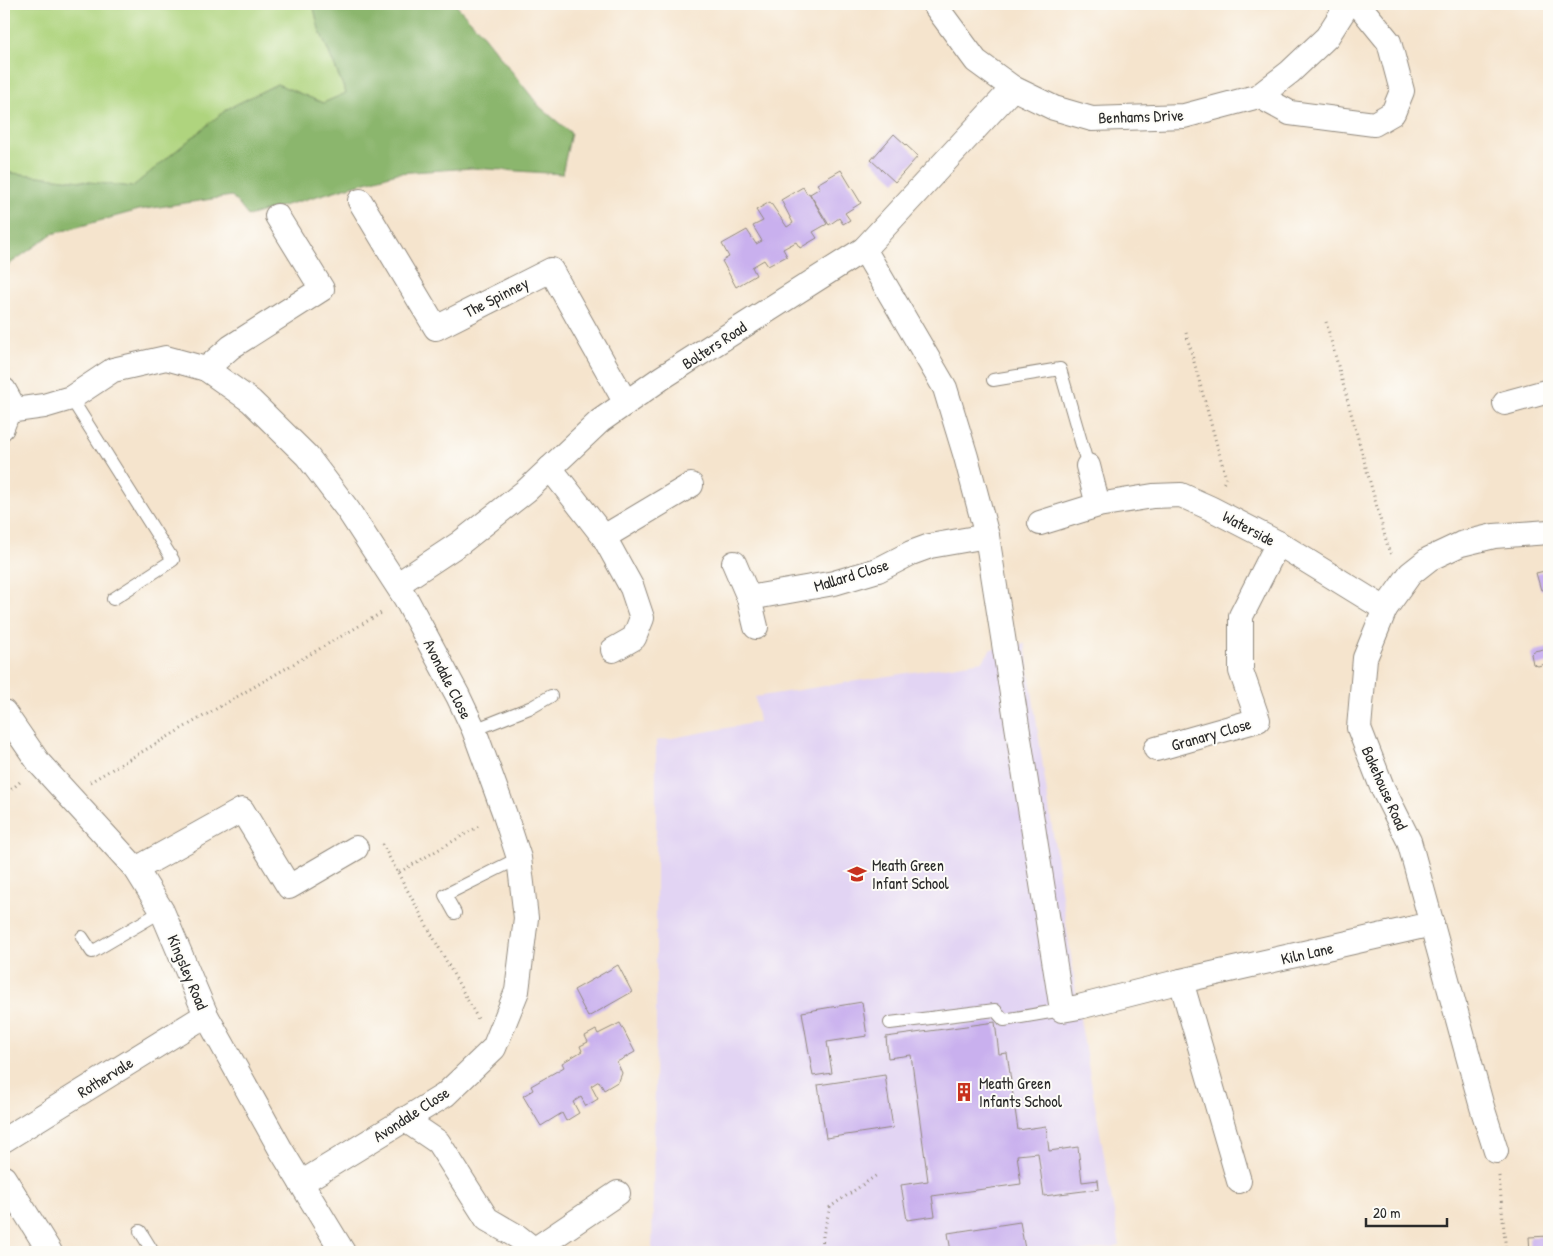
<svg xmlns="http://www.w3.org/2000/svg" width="1553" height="1256" font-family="'Patrick Hand',sans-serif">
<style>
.built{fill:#e2d4f3}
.green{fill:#afd47e;stroke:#6d8054}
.forest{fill:#8bb66d;stroke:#5b704c}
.building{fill:#c9b0ee}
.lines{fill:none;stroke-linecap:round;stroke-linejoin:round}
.service-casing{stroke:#90887c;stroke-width:14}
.minor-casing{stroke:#90887c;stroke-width:26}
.path{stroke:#90887c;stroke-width:3;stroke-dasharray:1 4;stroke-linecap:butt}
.service{stroke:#fff;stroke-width:12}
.minor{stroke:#fff;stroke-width:24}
.labels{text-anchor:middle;stroke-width:4;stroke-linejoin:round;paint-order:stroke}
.street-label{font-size:16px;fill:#2b2b2b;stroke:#fdfcf7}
.poi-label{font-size:16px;fill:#2b2b2b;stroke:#fdfcf7;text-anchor:start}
</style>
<rect width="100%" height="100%" fill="#fdfcf7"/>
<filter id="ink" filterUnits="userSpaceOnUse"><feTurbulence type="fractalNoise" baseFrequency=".02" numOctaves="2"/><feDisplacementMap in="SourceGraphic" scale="10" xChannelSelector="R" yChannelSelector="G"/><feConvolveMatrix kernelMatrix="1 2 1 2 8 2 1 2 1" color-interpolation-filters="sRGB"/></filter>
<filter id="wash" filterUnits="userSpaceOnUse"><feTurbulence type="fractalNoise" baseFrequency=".0096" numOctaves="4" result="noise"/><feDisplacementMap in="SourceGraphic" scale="20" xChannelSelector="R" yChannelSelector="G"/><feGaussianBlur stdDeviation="1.12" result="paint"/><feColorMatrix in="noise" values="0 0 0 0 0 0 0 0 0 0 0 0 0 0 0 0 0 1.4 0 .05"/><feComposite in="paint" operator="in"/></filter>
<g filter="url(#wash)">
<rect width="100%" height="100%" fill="#f5e4cd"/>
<!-- built -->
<path class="built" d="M1025,644L1081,1025L1120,1246L1081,1252H652L656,1026V741L759,722L755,697L983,661L991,649Z"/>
<!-- green -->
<path class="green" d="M4,4H313L319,29L346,93L323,103L277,84L227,109L132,187L4,172Z"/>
<!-- forest -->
<path class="forest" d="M313,4H455L479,30L540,107L571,133L562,174L472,168L397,173L248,216L232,196L139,210L52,234L4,268V172L132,187L227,109L277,84L323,103L346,93L319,29Z"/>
<g id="blocks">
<!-- building -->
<g class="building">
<path d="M894,134L918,156L895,182L871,160Z"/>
<path d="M841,170L861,203L845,213L850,220L843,224L839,218L829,225L810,194L820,188L817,184Z"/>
<path d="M803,187L807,194L809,193L827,224L813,232L817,238L800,248L796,242L783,249L787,256L768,266L764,260L752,267L756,275L736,287L722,261L729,257L722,244L747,230L756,244L762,241L753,226L763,221L756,210L770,202L787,227L793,223L781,200Z"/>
<path d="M1549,570V588L1541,590L1536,573Z"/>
<path d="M1549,648V663L1538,666L1533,664L1531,654L1534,651Z"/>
<path d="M618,965L632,992L588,1017L574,990Z"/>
<path d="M862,1002L867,1036L827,1042L832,1073L813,1076L802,1012Z"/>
<path d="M995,1022L999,1054L1007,1053L1018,1130L1046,1126L1049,1151L1078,1147L1082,1182L1098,1180L1099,1189L1044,1196L1038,1153L1017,1155L1021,1184L932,1196L935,1216L907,1220L901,1185L928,1181L911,1055L888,1058L886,1037Z"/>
<path d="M620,1023L635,1052L617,1062L622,1073L619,1081L604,1090L599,1081L591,1086L598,1099L586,1106L581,1097L573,1102L579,1113L566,1121L562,1113L541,1126L523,1096L533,1090L531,1086L564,1067L562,1063L582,1051L580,1046L588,1042L585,1036L596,1030L598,1034Z"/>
<path d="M885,1075L893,1128L826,1138L818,1085Z"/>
<path d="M1020,1222L1025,1249L1006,1252H951L948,1233Z"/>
<path d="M1549,1236V1252H1530L1529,1237Z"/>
</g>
</g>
</g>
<g filter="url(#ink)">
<use href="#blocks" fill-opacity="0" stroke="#90887c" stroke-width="1"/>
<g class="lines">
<!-- service casing -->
<g class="service-casing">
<g id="service">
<path d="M993,380L1060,369L1088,466"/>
<path d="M71,398L173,560L113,599"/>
<path d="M4,434L7,431L15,410"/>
<path d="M474,730L532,707L551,696"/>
<path d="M455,913L445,895L519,858"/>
<path d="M82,937L92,952L162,911"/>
<path d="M890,1023L995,1010L1004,1020L1062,1010"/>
<path d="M140,1231L153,1252"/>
</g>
</g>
<!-- minor casing -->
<g class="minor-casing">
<g id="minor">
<path d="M934,4L976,61L1013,88L1054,108L1092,119L1184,116L1259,96L1290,72L1327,37L1348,4"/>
<path d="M1259,96L1290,113L1374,124L1393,113L1402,91L1389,42L1358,4"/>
<path d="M360,201L436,328L551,270L626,403"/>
<path d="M864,249L945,388L966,457L987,536L1062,1010L1079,1007L1181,981L1432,924"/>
<path d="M206,369L231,347L322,289L277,216"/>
<path d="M4,390L15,410L44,406L71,398L113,370L166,358L206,369L251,401L307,456L348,510L406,599L458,696L474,730L504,812L519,858L526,918L517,991L494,1048L445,1095L301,1183"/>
<path d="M1505,403L1549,391"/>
<path d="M1088,466L1098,505"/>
<path d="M550,468L604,537L632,588L642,618L634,638L613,650"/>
<path d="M1040,523L1098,505L1153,496L1181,495L1210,508L1278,543L1385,609"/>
<path d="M604,537L691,485"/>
<path d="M734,563L749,598L834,583L878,570L911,553L930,546L987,536"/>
<path d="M398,584L460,543L527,490L600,421L663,377L864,249L1013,88"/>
<path d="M749,598L756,627"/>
<path d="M4,712L39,763L136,869L162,911L206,1015L281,1150L343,1252"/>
<path d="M1156,749L1258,720L1241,671V616L1278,543"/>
<path d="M136,869L242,810L289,887L356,848"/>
<path d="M1181,981L1239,1181"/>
<path d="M404,1119L438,1142L487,1219L518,1237L537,1252"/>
<path d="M4,1140L206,1015"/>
<path d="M1496,1151L1482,1107L1409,841L1382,787L1359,728L1365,658L1385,609L1410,574L1429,559L1461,544L1494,536L1549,532"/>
<path d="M4,1178L50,1252"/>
<path d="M534,1250L618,1193"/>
</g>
</g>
<!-- path -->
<g class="path">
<path d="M1326,322L1389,551L1393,555"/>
<path d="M1186,333L1226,478L1222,486"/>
<path d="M90,782L383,612"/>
<path d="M4,796L21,781"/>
<path d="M382,844L398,873L481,825"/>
<path d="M398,873L478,1019"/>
<path d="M1499,1176L1506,1252"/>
<path d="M822,1252L823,1235L830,1207L877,1175"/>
</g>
<!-- service -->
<use href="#service" class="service"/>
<!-- minor -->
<use href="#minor" class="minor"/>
</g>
</g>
<!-- icons -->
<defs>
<g id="school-bare" transform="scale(1.5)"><path d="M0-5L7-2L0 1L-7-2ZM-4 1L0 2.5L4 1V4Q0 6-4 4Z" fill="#c8321e" stroke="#fdfcf7" stroke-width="2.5" paint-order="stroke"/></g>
<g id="building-bare" transform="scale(1.5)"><path d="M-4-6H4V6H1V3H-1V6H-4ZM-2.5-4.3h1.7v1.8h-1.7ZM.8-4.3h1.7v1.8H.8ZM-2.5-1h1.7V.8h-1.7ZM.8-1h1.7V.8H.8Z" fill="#c8321e" stroke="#fdfcf7" stroke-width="2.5" paint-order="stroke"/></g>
</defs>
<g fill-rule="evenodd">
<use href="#school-bare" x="857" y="874"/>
<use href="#building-bare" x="964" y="1092"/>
</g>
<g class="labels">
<!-- street labels -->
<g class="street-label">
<text transform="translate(1141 116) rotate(-2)" y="6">Benhams Drive</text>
<text transform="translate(496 297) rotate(-27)" y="6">The Spinney</text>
<text transform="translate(714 345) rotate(-33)" y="6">Bolters Road</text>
<text transform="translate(1249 528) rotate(28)" y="6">Waterside</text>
<text transform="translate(851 575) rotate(-17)" y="6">Mallard Close</text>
<text transform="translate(448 679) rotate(63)" y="6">Avondale Close</text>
<text transform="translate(1211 734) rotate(-16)" y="6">Granary Close</text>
<text transform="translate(1385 788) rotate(66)" y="6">Bakehouse Road</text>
<text transform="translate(1307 953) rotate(-13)" y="6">Kiln Lane</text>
<text transform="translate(188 972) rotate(67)" y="6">Kingsley Road</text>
<text transform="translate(105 1077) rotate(-32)" y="6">Rothervale</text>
<text transform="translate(411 1114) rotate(-33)" y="6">Avondale Close</text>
</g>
<!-- poi labels -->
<g class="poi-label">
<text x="872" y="871">Meath Green<tspan x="872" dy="18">Infant School</tspan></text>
<text x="979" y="1089">Meath Green<tspan x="979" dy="18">Infants School</tspan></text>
</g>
</g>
<!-- margin -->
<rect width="1553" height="1256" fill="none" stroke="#fdfcf7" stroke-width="20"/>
<!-- scale -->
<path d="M1366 1218v8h81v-8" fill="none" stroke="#2b2b2b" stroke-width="2.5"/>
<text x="1373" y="1218" font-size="15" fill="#2b2b2b" stroke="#fdfcf7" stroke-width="4" paint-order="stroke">20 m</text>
</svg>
